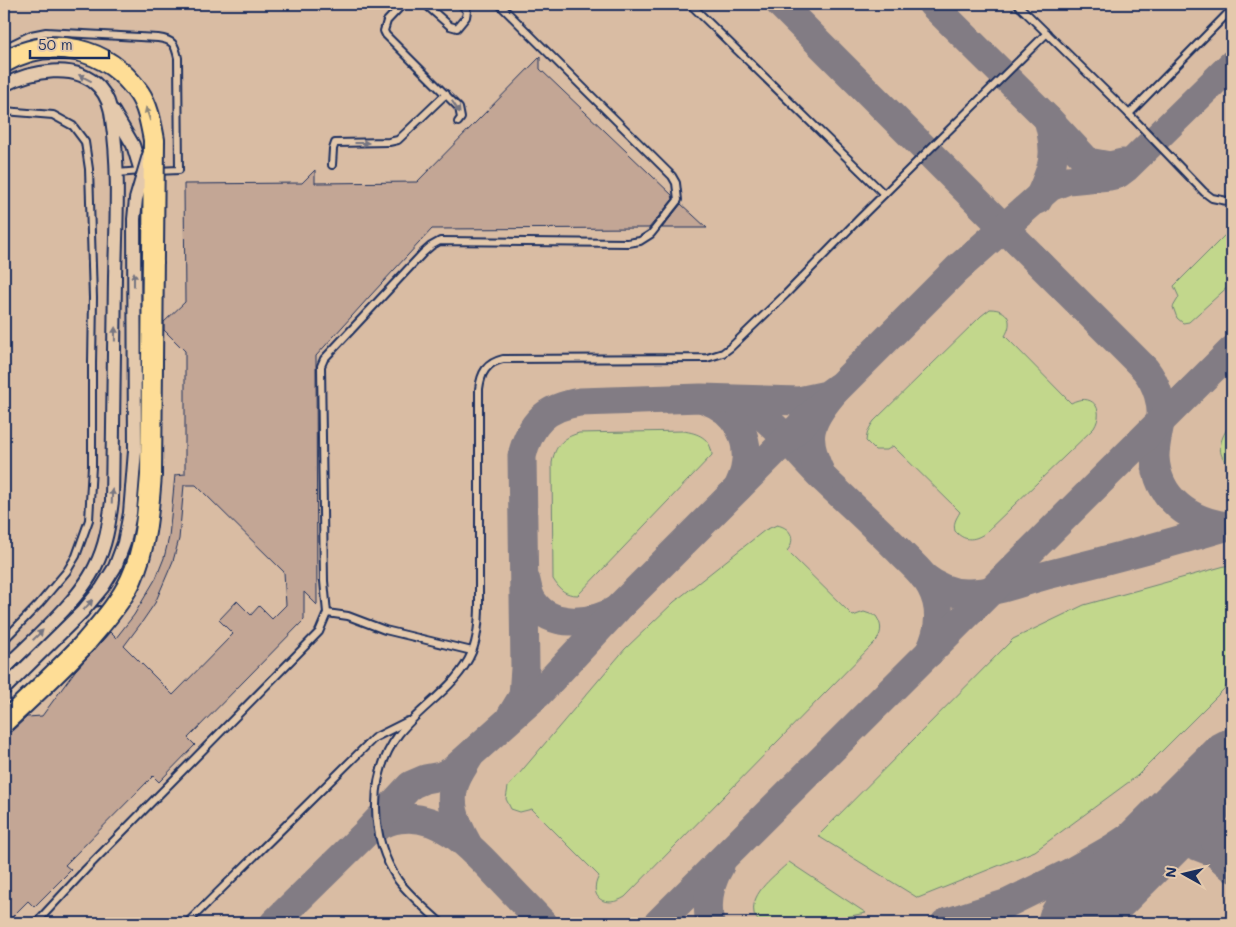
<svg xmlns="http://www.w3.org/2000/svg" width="1236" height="927" font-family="Mali,sans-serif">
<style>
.built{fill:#d9bca3}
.green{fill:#c2d78c;stroke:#6e8375}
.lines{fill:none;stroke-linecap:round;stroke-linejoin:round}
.taxiway{stroke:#827c84;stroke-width:29}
.runway{stroke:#827c84;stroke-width:71}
.building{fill:#c3a695;stroke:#1b2f5e;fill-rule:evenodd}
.service-casing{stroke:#1b2f5e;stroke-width:10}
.minor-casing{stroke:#1b2f5e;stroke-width:16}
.service{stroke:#e4c9ac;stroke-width:6}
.minor{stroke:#e4c9ac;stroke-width:12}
.minor-bridge-casing{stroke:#1b2f5e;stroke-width:16;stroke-linecap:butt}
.trunk-bridge-casing{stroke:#1b2f5e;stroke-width:24;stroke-linecap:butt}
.minor-bridge{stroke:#e4c9ac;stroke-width:12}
.trunk-bridge{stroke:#fedd96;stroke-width:20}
.oneway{fill:#757481}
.oneway2{fill:#8c867a}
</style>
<rect width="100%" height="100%" fill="#e8caab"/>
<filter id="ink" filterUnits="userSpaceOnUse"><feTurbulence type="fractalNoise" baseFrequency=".02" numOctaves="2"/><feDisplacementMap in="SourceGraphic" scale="10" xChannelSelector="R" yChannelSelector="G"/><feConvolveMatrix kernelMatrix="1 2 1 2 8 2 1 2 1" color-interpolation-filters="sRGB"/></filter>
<g filter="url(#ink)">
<!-- built -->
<rect class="built" x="4" y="4" width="1228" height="919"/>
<!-- green -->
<g class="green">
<path d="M1232,228V283L1189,322L1183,323L1177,318L1173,307L1179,297L1174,286Z"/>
<path d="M990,309C1008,309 1014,321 1005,336L1071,403C1091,392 1106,408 1094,428L984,534C973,541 964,541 955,531C953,523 956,519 960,512L893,446L887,450H875L866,441C867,432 869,428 874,421L981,316Z"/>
<path d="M1232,423V468C1229,465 1225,462 1223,458C1216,447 1224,431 1232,423Z"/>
<path d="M683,431C698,433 711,438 712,455L578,595C565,595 560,590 553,579L552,463C555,446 562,438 579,433Z"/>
<path d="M777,525C792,528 796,540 787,551L853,616L864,612L876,616C882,625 882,631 877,640L625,897C606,909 587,898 599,876L532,809L520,812L511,809L506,799L508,787L625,649L674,602L765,530Z"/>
<path d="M1232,564V681L1137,776L1035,851L918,898L818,836L1013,639L1084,605Z"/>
<path d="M789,862L866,913L814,923H760C758,920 754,916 754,913C750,892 776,875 789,862Z"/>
</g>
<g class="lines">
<!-- taxiway -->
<g class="taxiway">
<path d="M780,4L1145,369C1156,383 1164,404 1160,423C1158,434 1155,445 1155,457C1157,499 1191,523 1230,526"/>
<path d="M932,4L1048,119L1088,162L1110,166L1123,163"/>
<path d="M1038,200C1053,167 1058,156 1048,119"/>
<path d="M706,400C735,410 751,437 745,468C744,475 739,485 738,488"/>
<path d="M734,401C740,401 746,403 751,407C779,427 800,456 824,479C851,505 878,529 904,556C913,565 925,575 931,587C943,609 940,631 929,653"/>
<path d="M924,577C937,587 953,594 969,593C994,593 1024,581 1047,575C1108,560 1168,544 1228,526"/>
<path d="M526,581C528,589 529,597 534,603C551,628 593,624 616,610"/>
<path d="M511,716L523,696L525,668L522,456C530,423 546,407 580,402L701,398L799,401L827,395L838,387C809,422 801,435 823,478"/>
<path d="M370,830C379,826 388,820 399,819C442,812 474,851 501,879C515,894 529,908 543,923"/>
<path d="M467,843C456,823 446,801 457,778C460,771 465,764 469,757"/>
<path d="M1128,844L1160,836L1179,839L1215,853L1232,868"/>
<path d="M1231,864C1225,857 1218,850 1215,841C1209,825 1214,802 1221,787C1223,781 1229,775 1232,770"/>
<path d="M274,923L368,831L411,785L425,779L441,776L452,771L537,695L618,608L957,269L1050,187L1068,180L1109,176L1118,174L1126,168L1232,64"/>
<path d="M658,923L1232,350"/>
<path d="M710,923C706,903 709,884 720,866"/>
<path d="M945,923L1008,903L1069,873L1111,849L1146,826L1232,760"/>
</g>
<!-- runway -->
<path class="runway" d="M1073,923L1232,764"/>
</g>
<!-- building -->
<g class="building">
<path d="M540,57V69L672,195L673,199L649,228L432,229L370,296L316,356L317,605L304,592V620L188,738L195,745L159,782L153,776L65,865L71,870L34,907L28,901L6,923H4V734L12,731L27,717L42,716L75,671L110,632L116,638L134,615L156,578L164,558L169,537L175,475L185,474V351L164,330V322L185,302L184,184L302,183L315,170V183L417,182ZM184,485H196L284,572L286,605L272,619L259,606L251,615L237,601L219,620L233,634L173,695L124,646L142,622L155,603L173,561L179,539Z"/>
<path d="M681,204L693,215L707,228H662Z"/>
</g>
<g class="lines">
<!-- service casing -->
<g class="service-casing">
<g id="service">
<path d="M403,4L387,21L384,31L386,35L459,108L461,118L458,122"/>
<path d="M425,4L450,26L457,28L466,17L467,11L461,4"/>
<path d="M690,4L884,194"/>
<path d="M1017,4L1129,114L1204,192L1212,198L1232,202"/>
<path d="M4,48L31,35L46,32L158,38C173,40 175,44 178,58L179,170L156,171"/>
<path d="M4,111L53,115L73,126L85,142L89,169L93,298L92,363V466L89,520L76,556L67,571L39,604L4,640"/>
<path d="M1129,114L1232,9"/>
<path d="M332,165L333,149L335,143L389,142L398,140L446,94"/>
<path d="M117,173L141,171"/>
<path d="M327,613L348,616L385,630L472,651"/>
<path d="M36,923L86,869L319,632L327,613L324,581L321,366L324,359L423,253L431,246L440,241L628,243L640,241L651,234L678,200L676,183L672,176L501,6L503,4"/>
<path d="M187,923L374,738L408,721"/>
<path d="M441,923C427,910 410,896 398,880C370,838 367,776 399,734C421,706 458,686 472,652C478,637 479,620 479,604V389C481,373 486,363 503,359L707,358L723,353L731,347L786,294L860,218L1047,33"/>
</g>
</g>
<!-- minor casing -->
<g class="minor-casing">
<g id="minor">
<path d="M4,85C31,71 76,62 99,87C107,96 111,108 112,119C120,171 116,224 115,277C114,352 113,426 112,501C109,524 106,546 95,567C78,602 32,641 4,669"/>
<path d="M113,111L133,145L144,181"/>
<path d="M4,708L99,613"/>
</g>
</g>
<!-- service -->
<use href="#service" class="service"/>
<!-- minor -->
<use href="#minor" class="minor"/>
<!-- minor-bridge casing -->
<g class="minor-bridge-casing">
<path id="minor-bridge" d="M4,689L83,611L102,588L115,567L124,543L130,513L135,451L134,219L136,199L149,155"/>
</g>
<!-- trunk-bridge casing -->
<g class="trunk-bridge-casing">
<path id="trunk-bridge" d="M4,62C51,35 107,47 139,93C148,106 151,124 154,140L151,475C148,511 146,547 131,580C120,603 102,623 86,642C60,670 32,696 4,722"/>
</g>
<!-- minor-bridge -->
<use href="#minor-bridge" class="minor-bridge"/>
<!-- trunk-bridge -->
<use href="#trunk-bridge" class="trunk-bridge"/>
</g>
<!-- one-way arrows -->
<defs><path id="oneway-solid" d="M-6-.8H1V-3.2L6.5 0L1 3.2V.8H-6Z" transform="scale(1.25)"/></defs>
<g class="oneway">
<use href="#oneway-solid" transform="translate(85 78) rotate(-153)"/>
<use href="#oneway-solid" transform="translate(456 107) rotate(56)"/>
<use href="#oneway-solid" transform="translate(362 143)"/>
<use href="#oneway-solid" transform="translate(134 279) rotate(-90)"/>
<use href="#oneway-solid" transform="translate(115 334) rotate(-89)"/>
<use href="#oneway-solid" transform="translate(112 496) rotate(-88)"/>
<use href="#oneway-solid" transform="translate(88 605) rotate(-49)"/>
<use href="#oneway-solid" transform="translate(38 635) rotate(-45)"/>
</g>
<use class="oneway2" href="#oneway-solid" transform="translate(148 114) rotate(-108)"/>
</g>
<!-- margin -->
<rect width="1236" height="927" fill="none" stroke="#e4c9ac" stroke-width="20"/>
<rect x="10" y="10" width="1216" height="907" fill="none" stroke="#1b2f5e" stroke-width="2" filter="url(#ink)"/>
<!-- north arrow -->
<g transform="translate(1184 874) rotate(278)" stroke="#e4c9ac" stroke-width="4" paint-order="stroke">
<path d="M0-4L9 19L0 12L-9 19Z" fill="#1b2f5e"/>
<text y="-8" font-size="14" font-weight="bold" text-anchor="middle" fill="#1b2f5e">N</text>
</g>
<!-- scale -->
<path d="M30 50v8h79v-8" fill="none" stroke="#1b2f5e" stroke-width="2.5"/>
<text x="38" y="50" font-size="15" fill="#1b2f5e" stroke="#e4c9ac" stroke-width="4" paint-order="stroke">50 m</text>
</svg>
